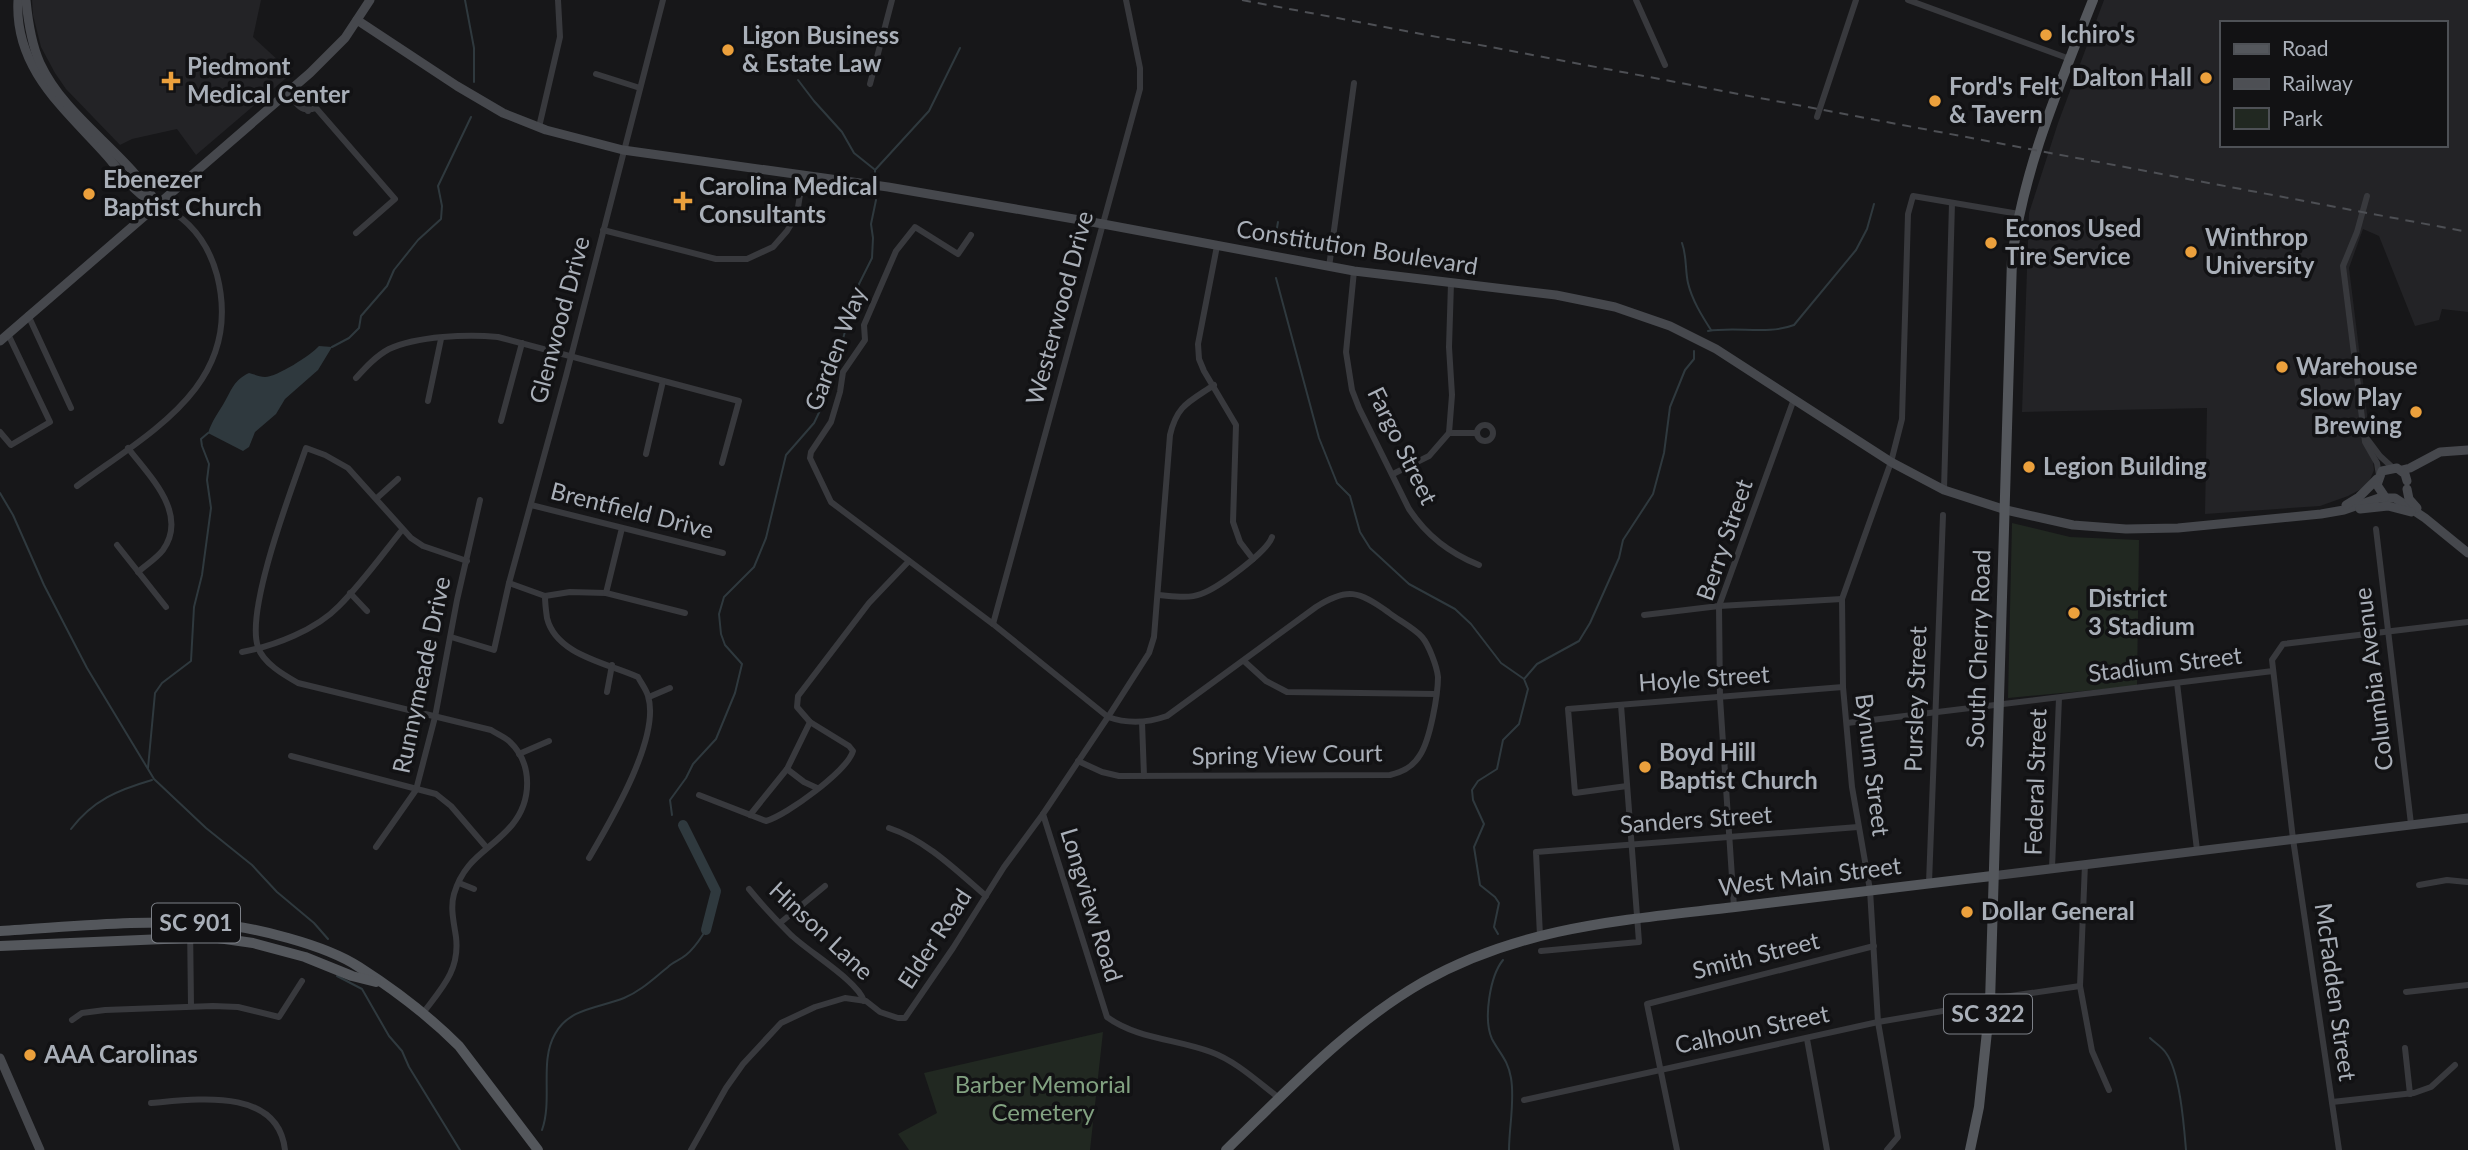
<svg xmlns="http://www.w3.org/2000/svg" width="2468" height="1150" font-family="Lato,sans-serif">
<style>
.built{fill:#232326;fill-rule:evenodd}
.green{fill:#212821}
.water{fill:#2f393e}
.lines{fill:none;stroke-linecap:round;stroke-linejoin:round}
.stream{stroke:#2f393e;stroke-width:2}
.river{stroke:#2f393e;stroke-width:10}
.street{stroke:#38393d;stroke-width:6}
.secondary{stroke:#46484d;stroke-width:9}
.primary{stroke:#54575c;stroke-width:10}
.rail{stroke:#4d4f54;stroke-width:2;stroke-dasharray:9 7;stroke-linecap:butt}
.poi-dot{fill:#eba03c;stroke:#121214;stroke-width:2.5}
.labels{text-anchor:middle;stroke-width:7;stroke-linejoin:round;paint-order:stroke}
.shield{fill:#121214;stroke:#7c8087;stroke-width:2}
.shield-label{font-size:23px;font-weight:bold;fill:#a9afb8}
.poi-label{font-size:24px;font-weight:bold;fill:#a9afb8;stroke:#121214;text-anchor:start}
.street-label{font-size:24px;fill:#a9afb8;stroke:#121214}
.park-label{font-size:24px;fill:#82a281;stroke:#121214}
</style>
<rect width="100%" height="100%" fill="#171719"/>
<!-- built -->
<g class="built">
<path d="M32,0H261L253,37L292,73L196,155L177,129L132,139L120,145L66,89L55,73L41,47L33,15Z"/>
<path d="M2104,0H2468V312L2442,309L2439,320L2415,326L2379,236L2363,229L2349,268L2374,470L2369,482L2361,489L2348,496L2320,506L2205,514L2207,408L2022,412L2029,213L2058,123ZM2221,23H2445V145H2221Z"/>
</g>
<!-- green -->
<g class="green">
<path d="M2012,523L2070,537L2139,540L2137,686L2008,698Z"/>
<path d="M1103,1032L1090,1150H909L898,1134L937,1113L924,1073Z"/>
</g>
<!-- water -->
<path class="water" d="M319,346L332,347L318,370L285,399L276,414L255,432L249,447L243,451L208,433C212,421 218,413 224,403C232,389 234,380 249,373C254,374 260,377 265,377C277,377 311,355 319,346Z"/>
<g class="lines">
<!-- stream -->
<g class="stream">
<path d="M465,0L474,48V82"/>
<path d="M798,80L814,101L842,132L854,153L874,169"/>
<path d="M875,173V170L929,111L960,48"/>
<path d="M1275,239L1278,222"/>
<path d="M1682,243C1687,257 1685,270 1688,283C1692,300 1702,316 1711,330"/>
<path d="M1276,278L1319,438L1337,483L1350,496L1360,532L1370,548L1409,584L1455,609L1471,624L1501,663L1524,679L1528,689L1519,724L1503,740L1497,769L1478,781L1472,790L1473,800L1484,824L1474,847L1480,885L1495,897L1499,903L1494,927L1498,934"/>
<path d="M1708,331C1736,326 1768,335 1794,325L1856,250L1867,229L1874,204"/>
<path d="M332,347L349,338L359,328L361,316L387,286L394,270L418,240L441,219L442,206L438,186L471,117"/>
<path d="M0,493L13,515L44,585L87,668L154,779L206,828L252,865L277,892L314,923L328,939"/>
<path d="M1524,679L1537,664L1579,641L1590,623L1619,558L1623,540L1653,494L1664,453L1670,407L1685,370L1694,359V351"/>
<path d="M148,768L155,693L162,683L191,661L194,607L202,575L211,508L207,480L209,464L202,446L201,439L208,433"/>
<path d="M672,815L670,800L686,778L693,764L716,739L735,693L742,664L725,645L721,634L719,614L724,597L754,567L766,538L786,455L814,423L825,400L859,284L872,258L873,238L871,224L876,200"/>
<path d="M681,822L683,825"/>
<path d="M71,829C93,800 118,790 152,780"/>
<path d="M1503,960C1490,976 1483,1019 1492,1039C1500,1054 1508,1060 1511,1078C1515,1101 1509,1127 1509,1150"/>
<path d="M337,976L362,989L389,1036L402,1051L409,1067L460,1150"/>
<path d="M2150,1038C2155,1043 2162,1047 2166,1053C2180,1072 2184,1126 2186,1150"/>
<path d="M542,1130C553,1099 539,1062 555,1034C569,1008 599,1008 624,998C641,991 654,978 668,967C673,962 680,960 686,955C695,948 700,939 706,930"/>
</g>
<!-- river -->
<path class="river" d="M683,825L716,891L706,930"/>
<!-- street -->
<g class="street">
<path d="M1636,0L1665,65"/>
<path d="M1908,0L2070,59"/>
<path d="M596,74L640,88"/>
<path d="M870,84L892,0"/>
<path d="M291,89L290,93C296,105 302,113 316,108L395,199L356,233"/>
<path d="M291,89C301,91 307,101 308,111"/>
<path d="M1817,117L1856,0"/>
<path d="M539,127L560,37L558,0"/>
<path d="M2367,196L2357,232L2343,266L2365,442L2377,463L2379,475"/>
<path d="M603,230L716,259H747L773,247L787,231L797,214L803,175"/>
<path d="M971,235L958,254L915,227L896,251L864,325L865,340L843,372L840,392L831,422L811,452L810,458L831,502L993,624L1108,717L1043,814L1107,1017C1137,1039 1177,1039 1211,1052C1236,1061 1258,1082 1279,1098"/>
<path d="M1217,246L1198,344L1199,359L1204,371L1236,425L1233,522L1240,542L1253,559"/>
<path d="M1329,267L1354,83"/>
<path d="M1354,271L1346,352L1352,390L1359,408L1409,509C1427,536 1449,553 1479,565"/>
<path d="M28,315L71,408"/>
<path d="M356,378C366,367 376,356 389,349C417,336 468,334 498,337L739,401L722,463"/>
<path d="M428,401L441,339"/>
<path d="M501,421L522,343"/>
<circle cx="1485" cy="433" r="8"/>
<path d="M0,432L11,445L50,422L8,334"/>
<path d="M1449,433H1477"/>
<path d="M2365,436L2380,456L2392,467"/>
<path d="M128,448C149,476 189,513 163,550C157,558 146,565 138,572"/>
<path d="M646,454L663,381"/>
<path d="M1393,474L1429,456L1449,433L1452,395L1449,347L1451,283"/>
<path d="M77,486C150,432 245,384 217,275C208,242 188,217 157,204"/>
<path d="M1944,490L1952,203"/>
<path d="M377,498L398,479"/>
<path d="M531,505L723,553"/>
<path d="M2376,529L2411,824"/>
<path d="M117,545L166,607"/>
<path d="M509,583L545,596L570,592L606,593L685,613"/>
<path d="M350,593L367,611"/>
<path d="M606,593L622,528"/>
<path d="M1158,595C1172,596 1188,599 1201,594C1218,588 1267,552 1272,537"/>
<path d="M545,596C545,603 546,611 547,618C556,655 607,663 638,677C641,683 646,689 648,696C661,737 610,822 589,858"/>
<path d="M1644,615L1719,606L1842,599"/>
<path d="M993,624L1140,89V68L1126,0"/>
<path d="M451,637L494,650L509,583L566,376L663,0"/>
<path d="M242,652C274,646 316,630 339,606C362,583 382,555 402,530"/>
<path d="M1244,661L1266,681L1287,692L1436,694"/>
<path d="M2177,683L2197,850"/>
<path d="M607,692L612,665"/>
<path d="M649,697L670,688"/>
<path d="M1142,722L1144,776"/>
<path d="M1847,723L2273,671"/>
<path d="M519,754L549,741"/>
<path d="M291,756L436,794L451,806L487,848"/>
<path d="M1078,761L1102,772L1119,776L1390,775C1403,772 1413,767 1420,755C1430,740 1438,695 1438,677C1437,667 1429,645 1422,637C1414,628 1398,620 1388,612C1359,591 1347,587 1316,607L1167,716C1147,723 1128,724 1108,717L1149,653L1154,637L1170,435C1177,405 1189,402 1214,385"/>
<path d="M787,769L804,782L817,788"/>
<path d="M1627,786L1575,793L1568,709L1843,687"/>
<path d="M699,795L766,821C787,815 847,771 853,751L849,746L810,722L797,707L798,696L869,603L909,561"/>
<path d="M750,815L787,769L810,722"/>
<path d="M889,828C926,840 957,871 986,896"/>
<path d="M376,847L416,790L435,717L457,600L480,500"/>
<path d="M2085,864L2080,986L2092,1051L2109,1090"/>
<path d="M2052,868L2059,698"/>
<path d="M459,883L474,889"/>
<path d="M1929,883L1943,515"/>
<path d="M2419,885L2447,880L2467,882"/>
<path d="M749,889C762,905 776,920 790,934C807,951 858,981 864,1001"/>
<path d="M1734,907L1720,698L1719,606L1794,399"/>
<path d="M190,923L191,1006"/>
<path d="M780,923L825,886"/>
<path d="M1540,936L1536,852L1858,827"/>
<path d="M1541,951L1639,942L1621,705"/>
<path d="M2406,992L2468,985"/>
<path d="M1990,999L2080,986"/>
<path d="M423,1013C442,988 460,970 456,937C454,923 450,908 454,894C465,857 490,851 512,825C532,801 533,764 510,742C505,737 497,734 491,730L298,683C284,675 263,663 258,647C245,610 292,488 306,448L325,455L348,468L411,538L423,546L467,561"/>
<path d="M72,1020L82,1013L105,1010L213,1006L238,1007L279,1017L302,981"/>
<path d="M1807,1039L1827,1150"/>
<path d="M2405,1048L2410,1094"/>
<path d="M1524,1100L1878,1022L1990,1003"/>
<path d="M2332,1102L2414,1093L2431,1087L2455,1065"/>
<path d="M151,1103C197,1099 278,1087 285,1150"/>
<path d="M691,1150L726,1088L743,1064L781,1023L815,1007L845,998L866,1001L880,1012L898,1018H905L953,948L1004,867L1043,814"/>
<path d="M1677,1150L1647,1004L1874,946"/>
<path d="M1887,1150L1898,1137L1878,1022L1870,890L1852,787L1843,687L1842,599L1891,462L1902,419L1908,214L1913,196L2019,214"/>
<path d="M2339,1150L2293,839L2272,660L2283,644L2468,622"/>
</g>
<!-- secondary -->
<g class="secondary">
<path d="M18,0C14,69 65,109 107,156C122,173 135,196 157,204"/>
<path d="M26,0C28,21 31,43 40,63C66,119 126,151 157,204"/>
<path d="M357,20L457,86L503,113L546,130L623,150L888,187L1103,224L1354,271L1556,295L1615,307L1670,326L1716,349L1891,462L1944,490L2006,510L2073,525L2126,529L2178,528L2321,514L2344,510L2379,498H2395L2425,518L2468,553"/>
<path d="M0,341L310,73L345,38L370,0"/>
<path d="M2402,470L2410,468L2440,452L2468,450"/>
<path d="M2407,489L2409,499L2417,508"/>
<path d="M2385,497L2377,485L2382,471L2397,468L2405,474L2407,481"/>
<path d="M2346,505L2359,497L2377,479"/>
<path d="M2360,509L2388,506L2411,512"/>
<path d="M1992,876L2468,818"/>
<path d="M0,1058L40,1150"/>
</g>
<!-- primary -->
<g class="primary">
<path d="M0,931C70,927 142,919 212,924C252,926 326,945 359,967C395,990 429,1016 459,1046L538,1150"/>
<path d="M0,946L211,937L253,943L305,957L352,976L376,982"/>
<path d="M1226,1150C1288,1090 1348,1025 1423,982C1522,926 1625,920 1735,907C1820,897 1906,886 1992,876"/>
<path d="M1970,1150L1979,1107L1990,1003L2012,259C2023,169 2060,84 2093,0"/>
</g>
<!-- rail -->
<path class="rail" d="M1242,0L2468,232"/>
</g>
<!-- markers -->
<g class="poi-dot">
<circle cx="2046" cy="35" r="7"/>
<circle cx="728" cy="50" r="7"/>
<circle cx="2206" cy="78" r="7"/>
<path d="M167.5 70.5h7v7h7v7h-7v7h-7v-7h-7v-7h7z"/>
<circle cx="1935" cy="101" r="7"/>
<circle cx="89" cy="194" r="7"/>
<path d="M679.5 190.5h7v7h7v7h-7v7h-7v-7h-7v-7h7z"/>
<circle cx="1991" cy="243" r="7"/>
<circle cx="2191" cy="252" r="7"/>
<circle cx="2282" cy="367" r="7"/>
<circle cx="2416" cy="412" r="7"/>
<circle cx="2029" cy="467" r="7"/>
<circle cx="2074" cy="613" r="7"/>
<circle cx="1645" cy="767" r="7"/>
<circle cx="1967" cy="912" r="7"/>
<circle cx="30" cy="1055" r="7"/>
</g>
<g class="labels">
<!-- shield labels -->
<g class="shield">
<rect x="152" y="903.5" width="88" height="39" rx="5"/>
<rect x="1944" y="994.5" width="88" height="39" rx="5"/>
</g>
<g class="shield-label">
<text x="196" y="931">SC 901</text>
<text x="1988" y="1022">SC 322</text>
</g>
<!-- poi labels -->
<g class="poi-label">
<text x="2060" y="43">Ichiro's</text>
<text x="742" y="44">Ligon Business<tspan x="742" dy="28">&amp; Estate Law</tspan></text>
<text x="187" y="75">Piedmont<tspan x="187" dy="28">Medical Center</tspan></text>
<text x="2192" y="86" text-anchor="end">Dalton Hall</text>
<text x="1949" y="95">Ford's Felt<tspan x="1949" dy="28">&amp; Tavern</tspan></text>
<text x="103" y="188">Ebenezer<tspan x="103" dy="28">Baptist Church</tspan></text>
<text x="699" y="195">Carolina Medical<tspan x="699" dy="28">Consultants</tspan></text>
<text x="2005" y="237">Econos Used<tspan x="2005" dy="28">Tire Service</tspan></text>
<text x="2205" y="246">Winthrop<tspan x="2205" dy="28">University</tspan></text>
<text x="2296" y="375">Warehouse</text>
<text x="2402" y="406" text-anchor="end">Slow Play<tspan x="2402" dy="28">Brewing</tspan></text>
<text x="2043" y="475">Legion Building</text>
<text x="2088" y="607">District<tspan x="2088" dy="28">3 Stadium</tspan></text>
<text x="1659" y="761">Boyd Hill<tspan x="1659" dy="28">Baptist Church</tspan></text>
<text x="1981" y="920">Dollar General</text>
<text x="44" y="1063">AAA Carolinas</text>
</g>
<!-- street labels -->
<g class="street-label">
<text transform="translate(1357 248) rotate(9)" y="8">Constitution Boulevard</text>
<text transform="translate(1060 308) rotate(-75)" y="8">Westerwood Drive</text>
<text transform="translate(560 320) rotate(-75)" y="8">Glenwood Drive</text>
<text transform="translate(836 349) rotate(-69)" y="8">Garden Way</text>
<text transform="translate(1402 446) rotate(64)" y="8">Fargo Street</text>
<text transform="translate(632 511) rotate(14)" y="8">Brentfield Drive</text>
<text transform="translate(1725 540) rotate(-71)" y="8">Berry Street</text>
<text transform="translate(1979 649) rotate(-88)" y="8">South Cherry Road</text>
<text transform="translate(2165 665) rotate(-7)" y="8">Stadium Street</text>
<text transform="translate(422 675) rotate(-78)" y="8">Runnymeade Drive</text>
<text transform="translate(1704 679) rotate(-4)" y="8">Hoyle Street</text>
<text transform="translate(2374 679) rotate(-97)" y="8">Columbia Avenue</text>
<text transform="translate(1916 699) rotate(-88)" y="8">Pursley Street</text>
<text transform="translate(1287 755) rotate(-1)" y="8">Spring View Court</text>
<text transform="translate(1872 765) rotate(83)" y="8">Bynum Street</text>
<text transform="translate(2036 782) rotate(-88)" y="8">Federal Street</text>
<text transform="translate(1696 820) rotate(-4)" y="8">Sanders Street</text>
<text transform="translate(1810 877) rotate(-7)" y="8">West Main Street</text>
<text transform="translate(1091 905) rotate(73)" y="8">Longview Road</text>
<text transform="translate(821 931) rotate(43)" y="8">Hinson Lane</text>
<text transform="translate(935 939) rotate(-57)" y="8">Elder Road</text>
<text transform="translate(1756 956) rotate(-14)" y="8">Smith Street</text>
<text transform="translate(2335 992) rotate(82)" y="8">McFadden Street</text>
<text transform="translate(1752 1030) rotate(-12)" y="8">Calhoun Street</text>
</g>
<!-- park labels -->
<g class="park-label">
<text x="1043" y="1093">Barber Memorial<tspan x="1043" dy="28">Cemetery</tspan></text>
</g>
</g>
<!-- legend -->
<rect x="2220" y="21" width="228" height="126" fill="#121214" stroke="#4e5156" stroke-width="2"/>
<rect x="2234" y="44" width="35" height="10" fill="#54575c" stroke="#4e5156" stroke-width="2"/>
<text x="2282" y="56" font-size="21" fill="#a9afb8">Road</text>
<rect x="2234" y="79" width="35" height="10" fill="#4d4f54" stroke="#4e5156" stroke-width="2"/>
<text x="2282" y="91" font-size="21" fill="#a9afb8">Railway</text>
<rect x="2234" y="108" width="35" height="21" fill="#212821" stroke="#4e5156" stroke-width="2"/>
<text x="2282" y="126" font-size="21" fill="#a9afb8">Park</text>
</svg>
